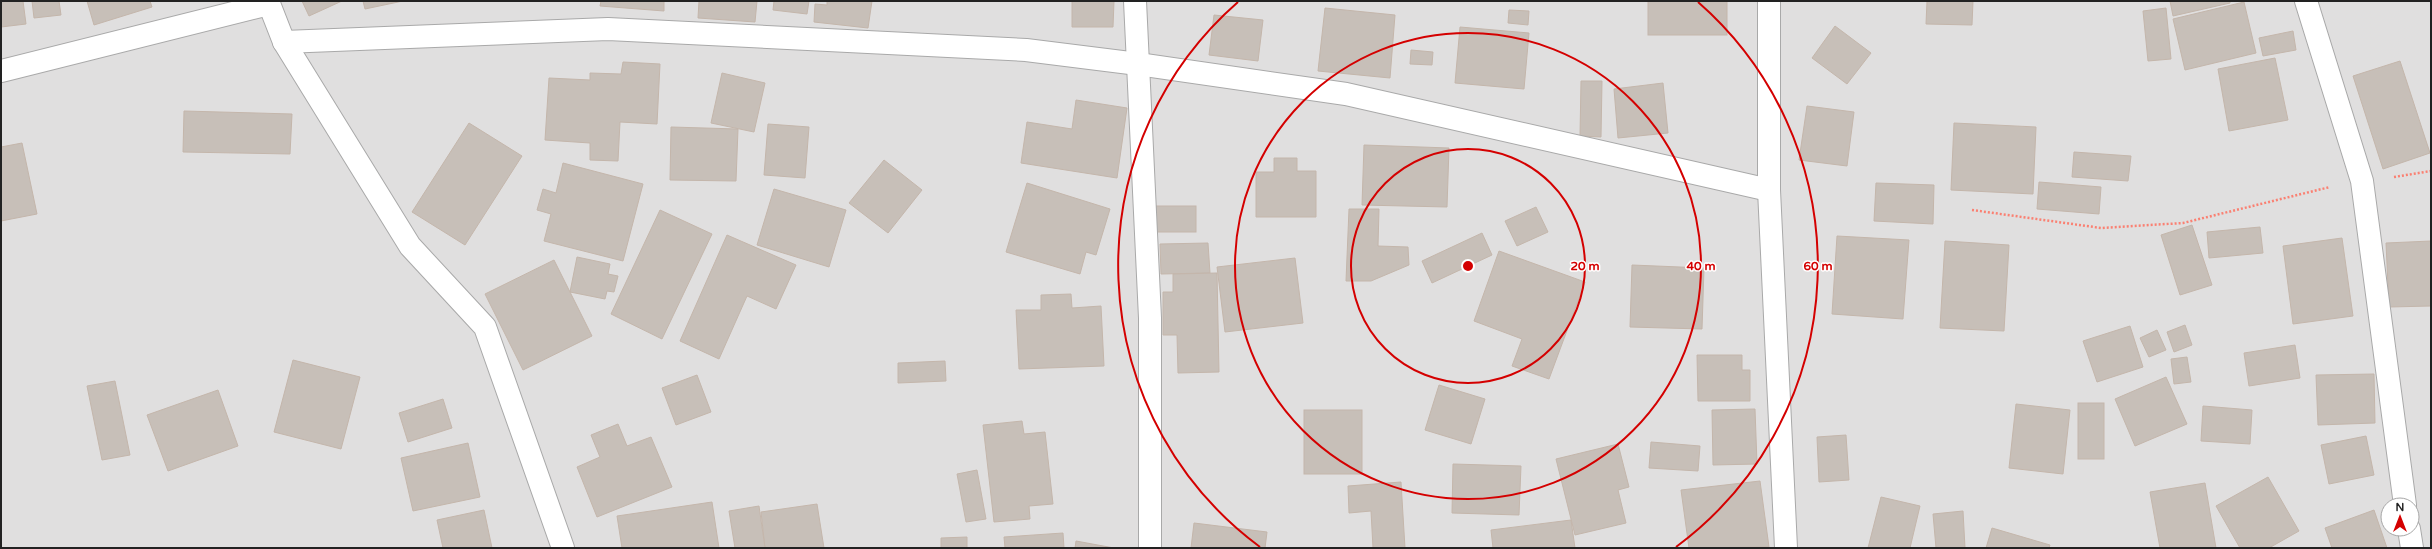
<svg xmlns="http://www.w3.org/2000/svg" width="2432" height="549" font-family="'Varela Round',sans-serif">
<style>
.residential{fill:#e0dfdf;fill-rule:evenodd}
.building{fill:#c7bfb8;stroke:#c4b6ab}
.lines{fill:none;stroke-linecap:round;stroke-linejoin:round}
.minor-casing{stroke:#a9a9a9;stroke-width:24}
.tertiary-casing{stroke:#a9a9a9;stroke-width:24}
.path{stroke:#fa8072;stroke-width:2.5;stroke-dasharray:2 2;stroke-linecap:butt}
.minor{stroke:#fff;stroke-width:22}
.tertiary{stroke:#fff;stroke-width:22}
.ring{fill:none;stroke:#d40000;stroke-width:2}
.centre{fill:#d40000;stroke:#fff;stroke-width:2}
.ring-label{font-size:12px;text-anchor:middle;font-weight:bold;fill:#d40000;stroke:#fff;stroke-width:3;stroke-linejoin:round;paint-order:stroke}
</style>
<rect width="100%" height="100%" fill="#f2efe9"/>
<!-- residential -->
<path class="residential" d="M1,1H2431V548H1ZM2388,505H2412V529H2388Z"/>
<!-- building -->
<g class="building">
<path d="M1,1H23L26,24L1,27Z"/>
<path d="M32,1H59L61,15L34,18Z"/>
<path d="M87,1H150L152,7L94,25Z"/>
<path d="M302,1H342L309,16Z"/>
<path d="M363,1H403L365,9Z"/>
<path d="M601,1H664V11L600,6Z"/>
<path d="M699,1H757L755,22L698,18Z"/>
<path d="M774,1H809L807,14L773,10Z"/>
<path d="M827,1H872L868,28L814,22L815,4L827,5Z"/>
<path d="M1072,1H1114L1113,27H1072Z"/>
<rect x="1648" y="1" width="79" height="34"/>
<path d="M1927,1H1973L1972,25L1926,24Z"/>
<path d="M2170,1H2230V3L2173,16Z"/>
<path d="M2244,2L2256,53L2185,70L2173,19Z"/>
<path d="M1325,8L1395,15L1390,78L1318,71Z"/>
<path d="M2166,8L2171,59L2148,61L2143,11Z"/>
<path d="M1509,10L1529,11L1528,25L1508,23Z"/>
<path d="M1214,15L1263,20L1258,61L1209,55Z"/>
<path d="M1835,26L1871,53L1847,84L1812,58Z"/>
<path d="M1460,27L1529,33L1524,89L1455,83Z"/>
<path d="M2293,31L2296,50L2263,56L2259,38Z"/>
<path d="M1411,50L1433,52L1432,65L1410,64Z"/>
<path d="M2275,58L2288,120L2229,131L2218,69Z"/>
<path d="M2400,61L2430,153L2383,169L2353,76Z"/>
<path d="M623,62L660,64L657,124L620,122L618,161L590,160V143L545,140L549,78L590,80V73L621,74Z"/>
<path d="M722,73L765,83L754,132L711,123Z"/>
<path d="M1581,81H1602L1601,137L1580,136Z"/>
<path d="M1663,83L1668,133L1618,138L1614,89Z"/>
<path d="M1076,100L1127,108L1117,178L1021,163L1027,122L1072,129Z"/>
<path d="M1807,106L1854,112L1847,166L1799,160Z"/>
<path d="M184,111L292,114L290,154L183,152Z"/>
<path d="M469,123L522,156L465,245L412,212Z"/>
<path d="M1954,123L2036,127L2033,194L1951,190Z"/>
<path d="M768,124L809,127L805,178L764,175Z"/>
<path d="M671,127L738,129L736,181L670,180Z"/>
<path d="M22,143L37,214L1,221V147Z"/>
<path d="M1364,145L1449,148L1447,207L1362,205Z"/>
<path d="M2074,152L2131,156L2128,181L2072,177Z"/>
<path d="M1274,158H1297V171H1316V217H1256V172H1274Z"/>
<path d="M884,160L922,190L888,233L849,203Z"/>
<path d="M563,163L643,184L623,261L544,241L551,214L537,210L543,189L556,193Z"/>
<path d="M2039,182L2101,187L2099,214L2037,209Z"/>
<path d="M1027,183L1110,209L1096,255L1086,252L1080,274L1006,252Z"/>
<path d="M1876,183L1934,185L1933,224L1874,221Z"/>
<path d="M774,189L846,210L829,267L757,245Z"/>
<rect x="1155" y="206" width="41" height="26"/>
<path d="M1536,207L1548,232L1517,246L1505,221Z"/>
<path d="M1349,209H1379L1378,246L1408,247L1409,265L1371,281H1346Z"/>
<path d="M660,210L712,234L662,339L611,314Z"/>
<path d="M2192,225L2212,285L2180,295L2161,235Z"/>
<path d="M2260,227L2263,253L2209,258L2207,232Z"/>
<path d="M1482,233L1492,255L1432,283L1422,261Z"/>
<path d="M727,235L796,265L776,309L747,296L719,359L680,341Z"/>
<path d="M1837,236L1909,240L1903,319L1832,314Z"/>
<path d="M2342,238L2353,316L2293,324L2283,246Z"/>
<path d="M1945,241L2009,245L2004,331L1940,328Z"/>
<path d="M2431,241V306L2389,307L2386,243Z"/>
<path d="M1208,243L1210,273L1161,274L1160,244Z"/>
<path d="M1499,251L1585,282L1549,379L1512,366L1522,339L1474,321Z"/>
<path d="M577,257L610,264L608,274L618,276L614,292L607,291L605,299L570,292Z"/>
<path d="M1295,258L1303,323L1225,332L1217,267Z"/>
<path d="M554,260L592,336L523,370L485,294Z"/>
<path d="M1632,265L1704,268L1702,329L1630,327Z"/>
<path d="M1217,273L1219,372L1178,373L1177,335H1163V292H1173V274Z"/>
<path d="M1071,294L1072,308L1101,306L1104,366L1019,369L1016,310H1041V295Z"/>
<path d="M2185,325L2192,345L2174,352L2167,332Z"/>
<path d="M2130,326L2143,367L2097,382L2083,341Z"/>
<path d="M2157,330L2166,350L2149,357L2140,338Z"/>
<path d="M2295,345L2300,378L2249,386L2244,353Z"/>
<path d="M1697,355H1742V370H1750V401H1698Z"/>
<path d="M2187,357L2191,382L2174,384L2171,359Z"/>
<path d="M293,360L360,377L341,449L274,432Z"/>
<path d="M945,361L946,381L898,383V363Z"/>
<path d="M2374,374L2375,423L2318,425L2316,375Z"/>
<path d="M697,375L711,412L676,425L662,388Z"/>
<path d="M2166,377L2187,424L2135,446L2115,399Z"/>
<path d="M115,381L130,455L102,460L87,386Z"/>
<path d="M1439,385L1485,399L1471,444L1425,430Z"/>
<path d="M218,390L238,446L168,471L147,415Z"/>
<path d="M443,399L452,428L408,442L399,413Z"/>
<rect x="2078" y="403" width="26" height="56"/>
<path d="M2016,404L2070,410L2063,474L2009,468Z"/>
<path d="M2203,406L2252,410L2250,444L2201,441Z"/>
<path d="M1755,409L1757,464L1713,465L1712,410Z"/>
<rect x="1304" y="410" width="58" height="64"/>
<path d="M1022,421L1024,434L1045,432L1053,504L1029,506L1030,519L994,522L983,425Z"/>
<path d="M618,424L627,446L651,437L672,487L597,517L577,467L600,457L591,435Z"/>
<path d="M1846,435L1849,480L1819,482L1817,437Z"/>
<path d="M2366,436L2374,475L2329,484L2321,445Z"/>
<path d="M1651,442L1700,446L1698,471L1649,468Z"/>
<path d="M468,443L480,497L413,511L401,458Z"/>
<path d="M1618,444L1629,487L1618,490L1626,523L1575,535L1556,459Z"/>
<path d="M1453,464L1521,466L1519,515L1452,513Z"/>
<path d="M977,470L986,519L966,522L957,474Z"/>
<path d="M2268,477L2299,531L2269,548H2240L2216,506Z"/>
<path d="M1760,481L1769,547L1689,548L1681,490Z"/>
<path d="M1401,482L1405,548H1373L1371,511L1349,513L1348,486Z"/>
<path d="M2205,483L2216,548H2160L2150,492Z"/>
<path d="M1881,497L1920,506L1910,548H1868Z"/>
<path d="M712,502L719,548H622L617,516Z"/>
<path d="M817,504L824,548H765L761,512Z"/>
<path d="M759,506L765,548H735L729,511Z"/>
<path d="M484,510L492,548H443L437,520Z"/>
<path d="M2374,510L2387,548H2332L2325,528Z"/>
<path d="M1963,511L1965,548H1936L1933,514Z"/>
<path d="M1571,520L1575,548H1493L1491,530Z"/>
<path d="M1194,523L1267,532L1265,548H1191Z"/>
<path d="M1992,528L2050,545L2049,548H1986Z"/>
<path d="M1063,533L1064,548H1005L1004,537Z"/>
<path d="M967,537V548H989H941V538Z"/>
<path d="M1076,541L1114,548H1075Z"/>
</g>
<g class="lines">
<!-- minor casing -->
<g class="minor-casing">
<g id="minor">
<path d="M268,1L284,42L410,246L485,327L563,548"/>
<path d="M1135,1L1150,318V548"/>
<path d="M2306,1L2362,181L2405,505"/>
<path d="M284,42L608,29L1026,50L1138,64L1346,94L1769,190"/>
<path d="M1,71L269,4"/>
<path d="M2409,529L2412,548"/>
</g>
</g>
<!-- tertiary casing -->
<g class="tertiary-casing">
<path id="tertiary" d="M1769,1V190L1786,548"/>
</g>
<!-- path -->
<g class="path">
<path d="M2394,177L2431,171"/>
<path d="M1972,210L2101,228L2183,223L2330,187"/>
</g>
<!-- minor -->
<use href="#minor" class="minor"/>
<!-- tertiary -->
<use href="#tertiary" class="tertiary"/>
</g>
<!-- distance rings -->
<g class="ring">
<circle cx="1468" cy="266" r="117"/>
<circle cx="1468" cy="266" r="233"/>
<path d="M1260 547A350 350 0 0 1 1238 2M1698 2A350 350 0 0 1 1676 547"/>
</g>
<circle cx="1468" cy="266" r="6" class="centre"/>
<g class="ring-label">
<text x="1585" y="270">20 m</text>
<text x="1701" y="270">40 m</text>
<text x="1818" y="270">60 m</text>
</g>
<!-- border -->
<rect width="2432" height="549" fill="none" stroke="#222222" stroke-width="4"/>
<!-- north arrow -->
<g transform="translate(2400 517)"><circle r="19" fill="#ffffff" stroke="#a7a7a7"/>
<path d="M0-3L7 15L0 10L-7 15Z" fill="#d40000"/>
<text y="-6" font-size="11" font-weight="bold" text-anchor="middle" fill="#222222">N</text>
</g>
</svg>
